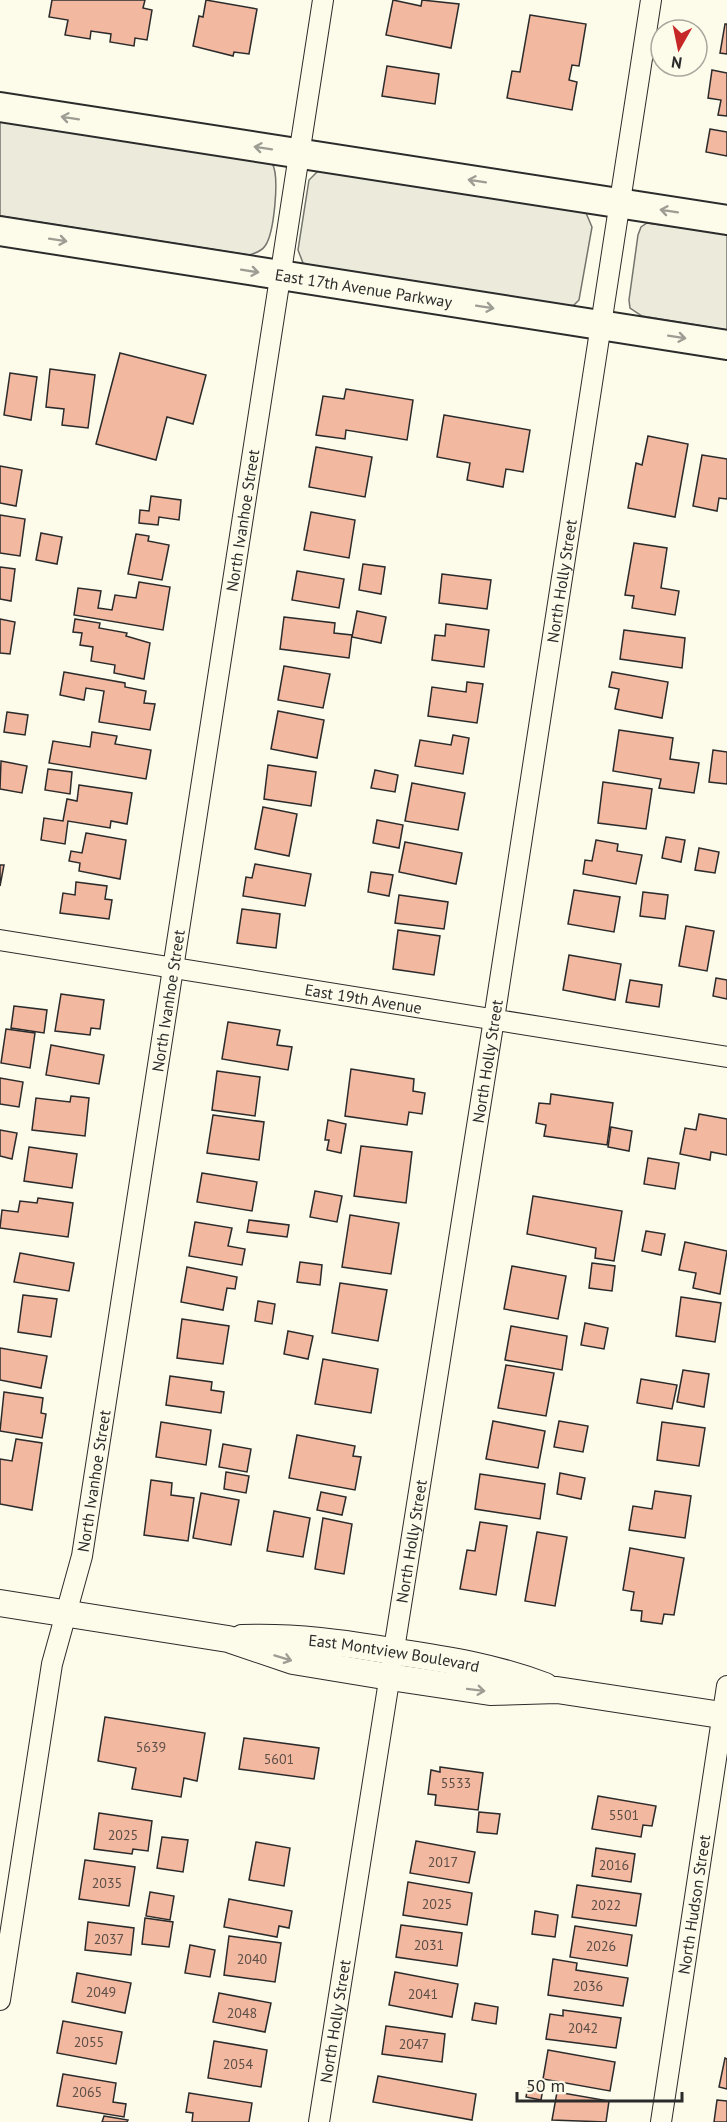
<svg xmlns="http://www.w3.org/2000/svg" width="727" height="2122" font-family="'PT Sans',sans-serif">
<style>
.green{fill:#ecebdb;stroke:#74746e;stroke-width:1.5}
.building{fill:#f2b8a0;stroke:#2b2b2b;stroke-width:1.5}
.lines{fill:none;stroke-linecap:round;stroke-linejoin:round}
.minor-casing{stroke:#2b2b2b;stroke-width:22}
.tertiary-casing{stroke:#2b2b2b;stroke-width:28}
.secondary-casing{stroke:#2b2b2b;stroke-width:32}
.minor{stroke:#fdfbea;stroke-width:20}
.tertiary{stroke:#fdfbea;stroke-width:26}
.secondary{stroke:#fdfbea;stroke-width:28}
.oneway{stroke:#9e9d94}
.labels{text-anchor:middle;stroke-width:4.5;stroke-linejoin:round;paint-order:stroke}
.number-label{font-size:14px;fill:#5d4e48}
.street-label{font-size:16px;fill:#2b2b2b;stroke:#fdfbea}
</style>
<rect width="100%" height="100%" fill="#fdfbea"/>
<!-- green -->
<g class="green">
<path d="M0,118L272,163C280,176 274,234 265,246C261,252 255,253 249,255L0,216Z"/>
<path d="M318,171L578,209L586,213L592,227L579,300L574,305L566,307L310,266L303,263L298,250L309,180Z"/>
<path d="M647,223L727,234V330L642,316L630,308L629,300L638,235L641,227Z"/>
</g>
<!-- building -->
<g class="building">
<path d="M52,0H145L143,8L152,10L147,40L135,38L134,46L110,42L111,34L91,31L90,39L65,35L68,20L49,17Z"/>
<path d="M206,0L257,9L249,54L234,52L233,56L193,46L199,16L203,17Z"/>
<path d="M393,0L421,6L422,0L459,4L451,48L386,35Z"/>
<path d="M530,15L586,24L579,66L572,65L569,80L577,82L572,110L507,98L512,71L520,72Z"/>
<path d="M725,24H727V54L720,53Z"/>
<path d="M387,66L439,74L435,104L382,96Z"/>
<path d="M712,70L727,73V116L718,115L721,100L708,98Z"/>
<path d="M710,129L727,132V156L706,152Z"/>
<path d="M120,353L206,375L193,424L167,417L156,460L96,444Z"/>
<path d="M50,369L95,375L88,428L62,425L64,409L46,407Z"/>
<path d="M10,373L37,377L31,420L4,415Z"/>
<path d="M346,389L413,400L407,440L346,430L345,439L316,435L323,396L344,399Z"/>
<path d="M444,415L530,430L523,472L506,469L503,487L467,480L470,463L437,457Z"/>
<path d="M648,436L688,444L675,517L628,508L636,463L642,465Z"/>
<path d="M316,447L372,457L365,497L309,487Z"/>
<path d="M702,455L727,459V499L719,498L717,511L693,506Z"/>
<path d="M0,466L22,470L16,506L0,503Z"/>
<path d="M151,496L181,500L179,520L159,517L158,525L139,523L140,510L149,511Z"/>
<path d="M311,512L355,520L349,558L304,550Z"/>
<path d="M0,515L25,519L20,556L0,553Z"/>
<path d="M41,533L62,537L57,564L36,560Z"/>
<path d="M136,534L149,536L148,541L169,545L162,580L128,574Z"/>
<path d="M634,543L667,548L661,588L679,591L675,615L632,608L634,596L625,595Z"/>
<path d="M363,564L385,567L381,594L359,590Z"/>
<path d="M0,567L15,569L11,601L0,599Z"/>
<path d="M297,571L344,579L339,608L292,600Z"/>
<path d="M442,574L491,580L487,609L439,603Z"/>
<path d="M139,582L170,587L163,630L74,615L78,588L101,591L98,608L112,610L115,595L136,598Z"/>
<path d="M357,611L386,617L381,643L352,637Z"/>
<path d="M284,617L335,623L334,633L352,635L349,658L280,649Z"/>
<path d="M0,619L15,622L10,654L0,653Z"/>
<path d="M75,619L100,623L99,628L127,633L126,636L150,643L144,679L114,673L115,665L91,661L93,647L80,645L82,633L73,632Z"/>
<path d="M446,624L489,630L484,667L432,660L435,635L445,636Z"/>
<path d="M624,630L685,638L682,668L620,659Z"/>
<path d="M284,666L330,674L323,708L278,700Z"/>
<path d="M64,672L125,683V687L146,691L144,703L155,704L150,730L99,722L104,691L86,688L84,700L60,695Z"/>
<path d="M612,672L668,682L662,718L615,709L619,689L609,687Z"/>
<path d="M467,682L483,684L477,723L428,716L432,687L466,692Z"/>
<path d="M278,711L324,720L317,758L271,749Z"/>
<path d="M7,712L28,715L25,735L4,732Z"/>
<path d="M619,730L673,738L670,759L699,763L694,793L659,788L661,779L613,771Z"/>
<path d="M92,732L117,736L115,744L151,750L146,779L49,763L53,741L90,747Z"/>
<path d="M453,735L469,738L463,774L415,766L420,740L451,745Z"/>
<path d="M713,750L727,752V784L709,782Z"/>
<path d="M1,761L27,766L22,793L0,789Z"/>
<path d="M268,765L316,772L311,806L264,799Z"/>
<path d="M48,769L72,772L70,794L45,790Z"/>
<path d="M375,770L398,775L395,792L371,788Z"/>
<path d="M603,782L652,789L646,829L598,823Z"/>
<path d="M412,783L465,793L458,830L405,821Z"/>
<path d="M79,785L132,793L127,824L111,821L110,828L68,821L65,844L41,840L44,818L63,821L67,799L77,801Z"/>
<path d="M263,807L297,814L289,856L255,849Z"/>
<path d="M377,820L403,825L399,848L373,843Z"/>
<path d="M86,833L126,840L120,879L79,871L80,863L69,861L71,851L82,853Z"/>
<path d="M666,837L685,840L681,862L662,858Z"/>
<path d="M596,840L618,844L617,851L642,855L636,884L583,874L585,860L592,861Z"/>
<path d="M405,842L462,853L456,884L399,872Z"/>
<path d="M699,848L719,852L715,873L695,870Z"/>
<path d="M255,864L311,874L305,906L243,896L246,877L252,878Z"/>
<path d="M0,865H4L0,886Z"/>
<path d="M371,872L393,875L389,896L368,892Z"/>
<path d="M76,882L107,886L105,899L112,900L109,919L60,913L63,893L75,895Z"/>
<path d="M574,890L620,897L614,932L568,924Z"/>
<path d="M643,892L668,895L665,919L640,916Z"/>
<path d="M399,895L448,902L444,929L395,923Z"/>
<path d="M242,909L280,914L276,948L237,943Z"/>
<path d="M686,926L714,931L707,971L679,966Z"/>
<path d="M398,930L440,936L434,975L393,969Z"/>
<path d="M569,955L621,964L615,1000L563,990Z"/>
<path d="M716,978L727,980V999L713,996Z"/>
<path d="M630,980L662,985L659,1007L626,1002Z"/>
<path d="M61,994L104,1000L100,1029L91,1028L90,1035L55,1031Z"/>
<path d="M14,1006L47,1010L44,1033L11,1028Z"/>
<path d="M228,1022L280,1030L277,1045L292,1047L288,1070L222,1059Z"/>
<path d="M6,1029L35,1033L30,1068L1,1063Z"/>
<path d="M51,1045L104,1055L99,1084L46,1075Z"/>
<path d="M351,1069L414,1079L413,1091L425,1093L422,1114L409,1112L407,1125L345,1116Z"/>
<path d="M217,1071L260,1077L255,1116L212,1110Z"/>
<path d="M0,1078L23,1082L19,1107L0,1104Z"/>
<path d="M551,1094L613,1103L607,1145L544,1136L546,1125L536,1123L539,1103L550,1104Z"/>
<path d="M71,1096L89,1098L85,1136L32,1130L36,1098L70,1102Z"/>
<path d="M699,1114L727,1119V1155L711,1152L710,1160L680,1154L685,1128L696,1130Z"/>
<path d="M213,1115L264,1122L259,1160L207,1153Z"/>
<path d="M328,1120L346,1124L341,1153L327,1150L329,1140H325Z"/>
<path d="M611,1127L632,1131L629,1151L608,1147Z"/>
<path d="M0,1130L17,1133L12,1159L0,1156Z"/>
<path d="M361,1146L412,1152L406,1203L354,1196Z"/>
<path d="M29,1147L77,1154L72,1188L24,1181Z"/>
<path d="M648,1158L679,1163L675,1189L644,1184Z"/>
<path d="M202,1173L257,1182L252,1211L197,1202Z"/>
<path d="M315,1191L342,1196L337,1222L310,1217Z"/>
<path d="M533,1196L622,1211L614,1261L595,1258L596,1248L527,1234Z"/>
<path d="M38,1198L73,1203L68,1237L0,1228L2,1210L18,1212L20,1201L37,1203Z"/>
<path d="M350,1215L399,1223L391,1274L342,1267Z"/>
<path d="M249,1220L289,1225L287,1237L247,1232Z"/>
<path d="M195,1222L232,1228L228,1246L245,1249L242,1265L189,1256Z"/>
<path d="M646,1231L665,1234L661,1255L642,1251Z"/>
<path d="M685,1242L727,1251L720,1294L693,1288L696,1273L679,1270Z"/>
<path d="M20,1253L74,1263L69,1291L14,1282Z"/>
<path d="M300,1262L322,1265L320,1285L297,1282Z"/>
<path d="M592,1263L615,1266L612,1291L589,1288Z"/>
<path d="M512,1266L566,1276L558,1319L504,1309Z"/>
<path d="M187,1267L237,1277L235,1289L227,1288L223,1310L181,1302Z"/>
<path d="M340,1283L387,1290L378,1341L332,1333Z"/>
<path d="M23,1295L57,1299L51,1337L18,1332Z"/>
<path d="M681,1297L721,1303L715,1342L676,1336Z"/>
<path d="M258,1301L275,1304L272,1324L255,1321Z"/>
<path d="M182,1319L229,1326L223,1364L177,1358Z"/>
<path d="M585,1323L608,1328L604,1349L581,1345Z"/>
<path d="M511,1326L567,1336L562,1370L505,1360Z"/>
<path d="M288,1331L313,1336L308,1359L284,1354Z"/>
<path d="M0,1348L47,1356L41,1388L0,1380Z"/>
<path d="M323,1359L378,1369L371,1413L315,1404Z"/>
<path d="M506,1365L554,1373L546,1416L498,1408Z"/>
<path d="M683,1370L709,1374L704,1407L677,1402Z"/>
<path d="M170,1376L212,1382L211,1390L224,1392L221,1413L166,1405Z"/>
<path d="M641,1379L677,1385L672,1409L637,1403Z"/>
<path d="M4,1392L43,1398L41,1413L46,1414L42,1438L0,1431Z"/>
<path d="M493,1421L545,1431L538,1468L486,1459Z"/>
<path d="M559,1421L588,1426L583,1452L554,1447Z"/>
<path d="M161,1422L211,1430L206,1465L156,1457Z"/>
<path d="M662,1422L705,1428L699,1466L657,1460Z"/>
<path d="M297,1435L355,1446L353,1456L361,1457L355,1490L289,1478Z"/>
<path d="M16,1439L42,1443L32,1510L0,1504V1459L12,1461Z"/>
<path d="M223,1444L251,1449L247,1472L219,1467Z"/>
<path d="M226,1472L249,1476L246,1493L224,1489Z"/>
<path d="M560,1473L585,1478L581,1499L557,1494Z"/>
<path d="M480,1474L545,1484L540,1519L475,1509Z"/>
<path d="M151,1480L172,1483L171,1495L194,1498L188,1541L144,1535Z"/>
<path d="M655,1491L691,1496L685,1538L629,1530L633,1506L652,1509Z"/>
<path d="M321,1492L346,1497L342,1515L317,1510Z"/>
<path d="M201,1493L239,1500L231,1545L193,1538Z"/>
<path d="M274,1511L310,1518L303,1557L267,1551Z"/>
<path d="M323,1518L352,1524L344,1574L315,1569Z"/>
<path d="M480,1522L507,1526L496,1595L460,1589L467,1550L475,1551Z"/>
<path d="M537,1532L567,1537L555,1606L525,1601Z"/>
<path d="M630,1548L684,1558L674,1615L664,1614L662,1624L641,1621L642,1611L631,1610L634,1592L623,1590Z"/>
<path d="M105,1717L205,1733L197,1781L184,1778L181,1797L132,1789L136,1768L98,1761Z"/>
<path d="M244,1738L319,1748L314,1779L239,1769Z"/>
<path d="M440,1767L483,1773L478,1810L435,1805L436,1795L428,1794L431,1770L440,1772Z"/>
<path d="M598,1796L656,1806L652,1826L643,1825L641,1837L592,1829Z"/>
<path d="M479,1812L500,1814L497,1834L477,1832Z"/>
<path d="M99,1813L152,1821L148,1851L133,1849L132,1854L94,1849Z"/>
<path d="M162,1837L188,1840L183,1872L157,1868Z"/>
<path d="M416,1841L475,1852L469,1883L410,1873Z"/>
<path d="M256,1842L290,1848L284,1886L249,1880Z"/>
<path d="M596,1848L635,1854L631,1882L592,1876Z"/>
<path d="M85,1860L135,1867L129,1906L79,1899Z"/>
<path d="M408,1882L472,1893L467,1925L403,1915Z"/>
<path d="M577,1885L641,1894L636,1926L572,1917Z"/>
<path d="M150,1892L174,1896L170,1920L146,1916Z"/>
<path d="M229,1899L292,1911L289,1928L279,1926L277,1937L224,1927Z"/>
<path d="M535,1911L558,1915L555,1937L532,1934Z"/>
<path d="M145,1918L173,1922L169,1947L142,1944Z"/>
<path d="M88,1922L134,1928L131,1955L85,1950Z"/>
<path d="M401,1925L462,1933L457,1966L396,1957Z"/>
<path d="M575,1926L632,1935L627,1966L570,1957Z"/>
<path d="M229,1936L281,1943L275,1982L224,1975Z"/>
<path d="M190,1945L215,1950L210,1977L185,1973Z"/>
<path d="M553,1959L577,1963L576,1970L628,1978L623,2006L548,1995Z"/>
<path d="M395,1972L458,1984L452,2017L389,2005Z"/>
<path d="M77,1973L131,1983L125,2013L72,2002Z"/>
<path d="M219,1993L271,2003L265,2032L213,2022Z"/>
<path d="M475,2003L498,2007L496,2024L472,2020Z"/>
<path d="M563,2010L621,2018L616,2048L546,2039L550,2014L563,2016Z"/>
<path d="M63,2021L122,2032L116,2064L57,2053Z"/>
<path d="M386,2026L445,2034L442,2062L382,2054Z"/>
<path d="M214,2041L267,2050L261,2087L208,2078Z"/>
<path d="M548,2050L615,2062L610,2091L543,2079Z"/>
<path d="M725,2058L727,2059V2089L719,2087Z"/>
<path d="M63,2074L116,2083L113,2102L126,2104L124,2117L57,2106Z"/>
<path d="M378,2076L476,2094L472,2120L373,2102Z"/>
<path d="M529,2081L544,2083L541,2100L526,2097Z"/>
<path d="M557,2092L609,2101L606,2122L552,2120Z"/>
<path d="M189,2093L252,2103L249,2122H192L193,2113L186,2112Z"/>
<path d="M717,2100L727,2101V2122H714Z"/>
<path d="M104,2116L128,2120L127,2122H102Z"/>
</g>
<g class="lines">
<!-- minor casing -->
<g class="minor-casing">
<g id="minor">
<path id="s1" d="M0,940L727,1057"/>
<path id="s2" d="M0,2000L52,1664L82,1556L323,0"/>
<path id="s3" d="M319,2122L494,1019L651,0"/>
<path id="s4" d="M661,2122L727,1686"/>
</g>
</g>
<!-- tertiary casing -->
<g class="tertiary-casing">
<g id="tertiary">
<path d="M0,1603L228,1639L293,1661L390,1677L490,1692L557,1690L727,1716"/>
<path id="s5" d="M242,1638C295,1636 345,1643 397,1652C451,1660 494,1667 545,1686"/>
</g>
</g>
<!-- secondary casing -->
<g class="secondary-casing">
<g id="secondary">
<path d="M0,107L727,220"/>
<path id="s6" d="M0,231L727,345"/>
</g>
</g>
<!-- minor -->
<use href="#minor" class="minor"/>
<!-- tertiary -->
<use href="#tertiary" class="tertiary"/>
<!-- secondary -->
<use href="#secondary" class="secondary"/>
</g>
<!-- one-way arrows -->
<defs><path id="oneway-shaft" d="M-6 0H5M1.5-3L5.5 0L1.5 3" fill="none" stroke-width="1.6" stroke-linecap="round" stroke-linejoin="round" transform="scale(1.5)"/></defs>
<g class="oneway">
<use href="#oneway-shaft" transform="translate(70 118) rotate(-171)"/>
<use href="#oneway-shaft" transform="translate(263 148) rotate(-171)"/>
<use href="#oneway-shaft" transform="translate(477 181) rotate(-171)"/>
<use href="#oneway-shaft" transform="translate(669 211) rotate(-171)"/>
<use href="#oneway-shaft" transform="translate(58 240) rotate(9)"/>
<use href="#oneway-shaft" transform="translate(250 271) rotate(9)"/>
<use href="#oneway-shaft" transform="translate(485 307) rotate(9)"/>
<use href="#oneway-shaft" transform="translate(677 337) rotate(9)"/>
<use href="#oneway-shaft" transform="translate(283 1658) rotate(17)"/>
<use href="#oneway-shaft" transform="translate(476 1690) rotate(7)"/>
</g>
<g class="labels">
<!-- number labels -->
<g class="number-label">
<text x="151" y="1752">5639</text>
<text x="279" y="1764">5601</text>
<text x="456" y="1788">5533</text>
<text x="624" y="1820">5501</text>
<text x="123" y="1840">2025</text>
<text x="443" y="1867">2017</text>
<text x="614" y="1870">2016</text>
<text x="107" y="1888">2035</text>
<text x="437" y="1909">2025</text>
<text x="606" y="1910">2022</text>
<text x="109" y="1944">2037</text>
<text x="429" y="1950">2031</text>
<text x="601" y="1951">2026</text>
<text x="252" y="1964">2040</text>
<text x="588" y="1991">2036</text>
<text x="101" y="1997">2049</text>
<text x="423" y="1999">2041</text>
<text x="242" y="2018">2048</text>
<text x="583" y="2033">2042</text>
<text x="89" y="2047">2055</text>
<text x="414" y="2049">2047</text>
<text x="238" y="2069">2054</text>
<text x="87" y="2097">2065</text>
</g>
<!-- street labels -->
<g class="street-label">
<text dy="6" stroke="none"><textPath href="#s6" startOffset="368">East 17th Avenue Parkway</textPath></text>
<text dy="6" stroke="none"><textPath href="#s2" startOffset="1500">North Ivanhoe Street</textPath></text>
<text dy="6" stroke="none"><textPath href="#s3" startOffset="1560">North Holly Street</textPath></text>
<text dy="6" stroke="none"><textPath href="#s1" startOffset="368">East 19th Avenue</textPath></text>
<text dy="6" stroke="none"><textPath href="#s2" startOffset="1014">North Ivanhoe Street</textPath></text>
<text dy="6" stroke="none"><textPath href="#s3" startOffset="1074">North Holly Street</textPath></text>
<text dy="6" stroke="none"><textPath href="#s2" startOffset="528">North Ivanhoe Street</textPath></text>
<text dy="6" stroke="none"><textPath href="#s3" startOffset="588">North Holly Street</textPath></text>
<text dy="6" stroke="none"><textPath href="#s5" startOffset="153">East Montview Boulevard</textPath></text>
<text dy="6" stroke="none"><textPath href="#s4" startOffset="220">North Hudson Street</textPath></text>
<text dy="6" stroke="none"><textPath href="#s3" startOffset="102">North Holly Street</textPath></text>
</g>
</g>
<!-- north arrow -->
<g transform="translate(679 48) rotate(189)"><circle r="28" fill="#fdfbea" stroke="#a9a89e" stroke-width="1.5"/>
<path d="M0-4.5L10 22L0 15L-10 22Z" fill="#c62828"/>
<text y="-9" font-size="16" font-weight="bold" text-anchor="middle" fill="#2b2b2b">N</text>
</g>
<!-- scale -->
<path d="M517 2092v9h165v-9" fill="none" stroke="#2b2b2b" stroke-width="3"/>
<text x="526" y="2092" font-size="18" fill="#2b2b2b" stroke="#fdfbea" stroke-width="4.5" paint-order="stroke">50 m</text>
</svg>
